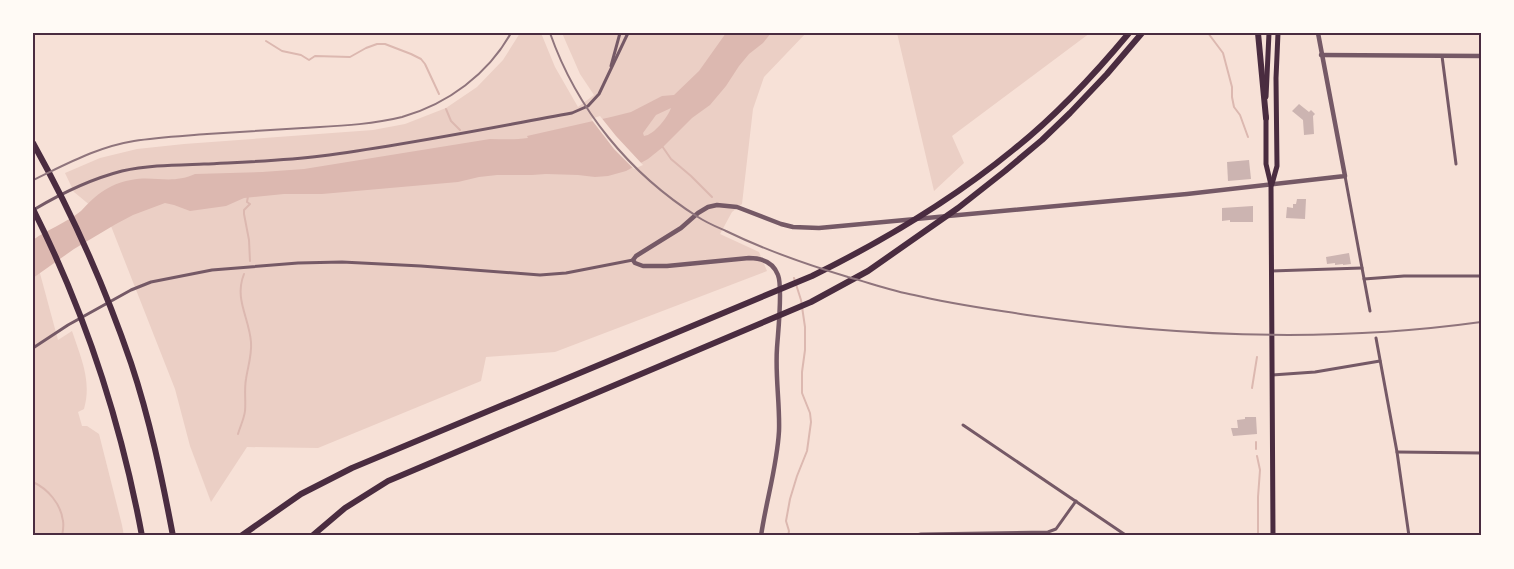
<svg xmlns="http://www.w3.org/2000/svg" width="1514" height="569" font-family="'Roboto Condensed',sans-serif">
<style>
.green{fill:#ebcfc5}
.water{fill:#dcb8b0;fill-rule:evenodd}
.pier{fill:#f7e1d7}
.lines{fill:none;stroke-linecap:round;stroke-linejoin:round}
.stream{stroke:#dcb8b0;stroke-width:2}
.building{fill:#ccb4b1}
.minor{stroke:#755966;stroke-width:3}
.tertiary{stroke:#755966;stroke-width:4.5}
.primary{stroke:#4a2c40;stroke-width:5}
.motorway{stroke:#4a2c40;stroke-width:6}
.rail{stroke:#8f747c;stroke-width:2}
.neatline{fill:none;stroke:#4a2c40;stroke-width:2}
</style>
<rect width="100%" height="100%" fill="#f7e1d7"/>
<!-- green -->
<g class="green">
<path d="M520,33H541L555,67L578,107L594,95L580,74L562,33H806L764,77L753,109L742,204L732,212L720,234L759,252L767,271L555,352L486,357L481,381L318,448L247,447L211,502L190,446L175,389L109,221L74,192L65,173L100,158L137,149L184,144L373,130L405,124L446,108L477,87L503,60Z"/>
<path d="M897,33H1090L952,136L964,163L934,191Z"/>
<path d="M33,264L38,266L58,340L72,331C81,358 92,381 84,409L78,412L82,426H87L99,434L122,525L124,536H33Z"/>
</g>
<!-- water -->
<path class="water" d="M726,33H771L763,43L749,54L739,66L726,86L710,105L692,118L663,147L648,159L626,171L608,176L595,177L578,175L546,174L532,175H497L479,177L458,182L322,194H284L244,198L226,206L190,211L174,205L165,203L133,215L116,224L74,249L33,278V240C48,229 66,223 81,211C85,207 89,202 94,198C104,189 117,182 131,180C155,175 170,185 195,174L262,172L304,169L490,139C503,139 515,140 528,138L527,136L611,117L631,112L662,96L674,95L699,71ZM671,108C668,117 654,135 644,136L643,133L656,115Z"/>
<!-- pier -->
<path class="pier" d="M600,116L616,136L643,165L634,169L614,149L591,119Z"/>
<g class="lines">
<!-- stream -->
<g class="stream">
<path d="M1208,33L1223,53L1232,87V97L1234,107L1240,115L1248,137"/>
<path d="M266,41L282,51L301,55L309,60L315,56L350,57L366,48L377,44H385L411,54L421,59L425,64L439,94"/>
<path d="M446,109L451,121L460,130"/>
<path d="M662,146L671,159L691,176L712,197"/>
<path d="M248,196L247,202L250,204L244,210V214L249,240L250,261"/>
<path d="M1252,388L1257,357"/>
<path d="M238,434C240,427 244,419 245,411C246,401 244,390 246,379C248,366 252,355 251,342C249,317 234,299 244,274"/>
<path d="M1256,442V449"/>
<path d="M1257,456L1260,470L1258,497V536"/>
<path d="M33,482C48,489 61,504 63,521C64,526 63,531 62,536"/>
<path d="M788,536L789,531L786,521L790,499L797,476L807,451L811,422L810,413L802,393V372L805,350V327L801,300L794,278"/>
</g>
</g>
<!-- building -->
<g class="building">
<path d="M1299,104L1309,112L1311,110L1315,114L1313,116L1314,134L1304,135L1303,120L1292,111Z"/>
<path d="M1249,160L1251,179L1228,181L1227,162Z"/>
<path d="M1297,199H1306L1305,219L1286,218L1287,207L1293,208V204H1296Z"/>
<path d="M1253,206V222H1230V220L1222,221V208Z"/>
<path d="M1349,253L1351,264L1343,265V264L1335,265V263L1327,264L1326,257Z"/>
<path d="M1245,417H1256L1257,434L1233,436L1231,428H1238L1237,420L1245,419Z"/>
</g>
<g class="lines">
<!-- minor -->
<g class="minor">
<path d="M1442,56L1456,164"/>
<path d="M611,66L620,33"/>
<path d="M1345,176L1370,311"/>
<path d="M35,209C62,193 91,179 122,171C149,165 176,165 204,164C243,162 282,161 321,156C406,145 489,128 572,113L588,106L599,94L628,33"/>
<path d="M1271,271L1362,268"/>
<path d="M1364,279L1404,276H1481"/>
<path d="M1376,338L1397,452L1409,536"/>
<path d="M33,348L68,325L131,290L151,282L212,270L298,263L342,262L421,266L540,275L566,273L633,260"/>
<path d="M1272,375L1315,372L1380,361"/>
<path d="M963,425L1127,536"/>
<path d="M1397,452L1481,453"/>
<path d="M911,536L921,534L1048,532L1056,529L1076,501"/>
</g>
<!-- tertiary -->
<g class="tertiary">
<path d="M1321,55L1481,56"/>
<path d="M761,536C766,501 777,467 779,431C780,404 775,376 777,348C778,332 783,288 778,275C773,261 761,258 749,258L667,266H643L635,263L633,260L636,256L681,228L698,213L708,207L717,205L737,207L781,224L793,227L819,228L1187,194L1345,176L1318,33"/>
</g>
<!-- primary -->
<g class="primary">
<path d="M1266,97L1269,33"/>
<path d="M1266,116V164L1271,185L1273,536"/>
<path d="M1272,184L1277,166L1276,78L1278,33"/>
</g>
<!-- motorway -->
<g class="motorway">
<path d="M1258,33L1266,118"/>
<path d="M33,143C72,213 105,287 131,363C150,420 162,478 173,536"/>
<path d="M33,209C85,312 121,423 142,536"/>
<path d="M241,536L301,494L352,468L812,276C883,241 952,200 1013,150C1056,116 1094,75 1129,33"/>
<path d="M312,536L345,508L388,481L811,302L868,271L958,208L1005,171L1042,140L1070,113L1107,74L1142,33"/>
</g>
<!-- rail -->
<g class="rail">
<path d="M550,33C577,110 630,174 698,217C707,223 717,227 726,231C767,251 805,264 848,277C870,283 892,291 914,295C951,304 989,309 1027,315C1178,337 1330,343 1481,322"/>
<path d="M33,180C67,164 97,147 134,141C158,137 183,136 207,134C239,132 271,130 303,128C336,126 370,125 402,117C448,104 488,74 511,33"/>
</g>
</g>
<!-- border -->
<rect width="1514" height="569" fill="none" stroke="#fffaf5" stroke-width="69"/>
<rect x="34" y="34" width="1446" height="500" class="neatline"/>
</svg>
